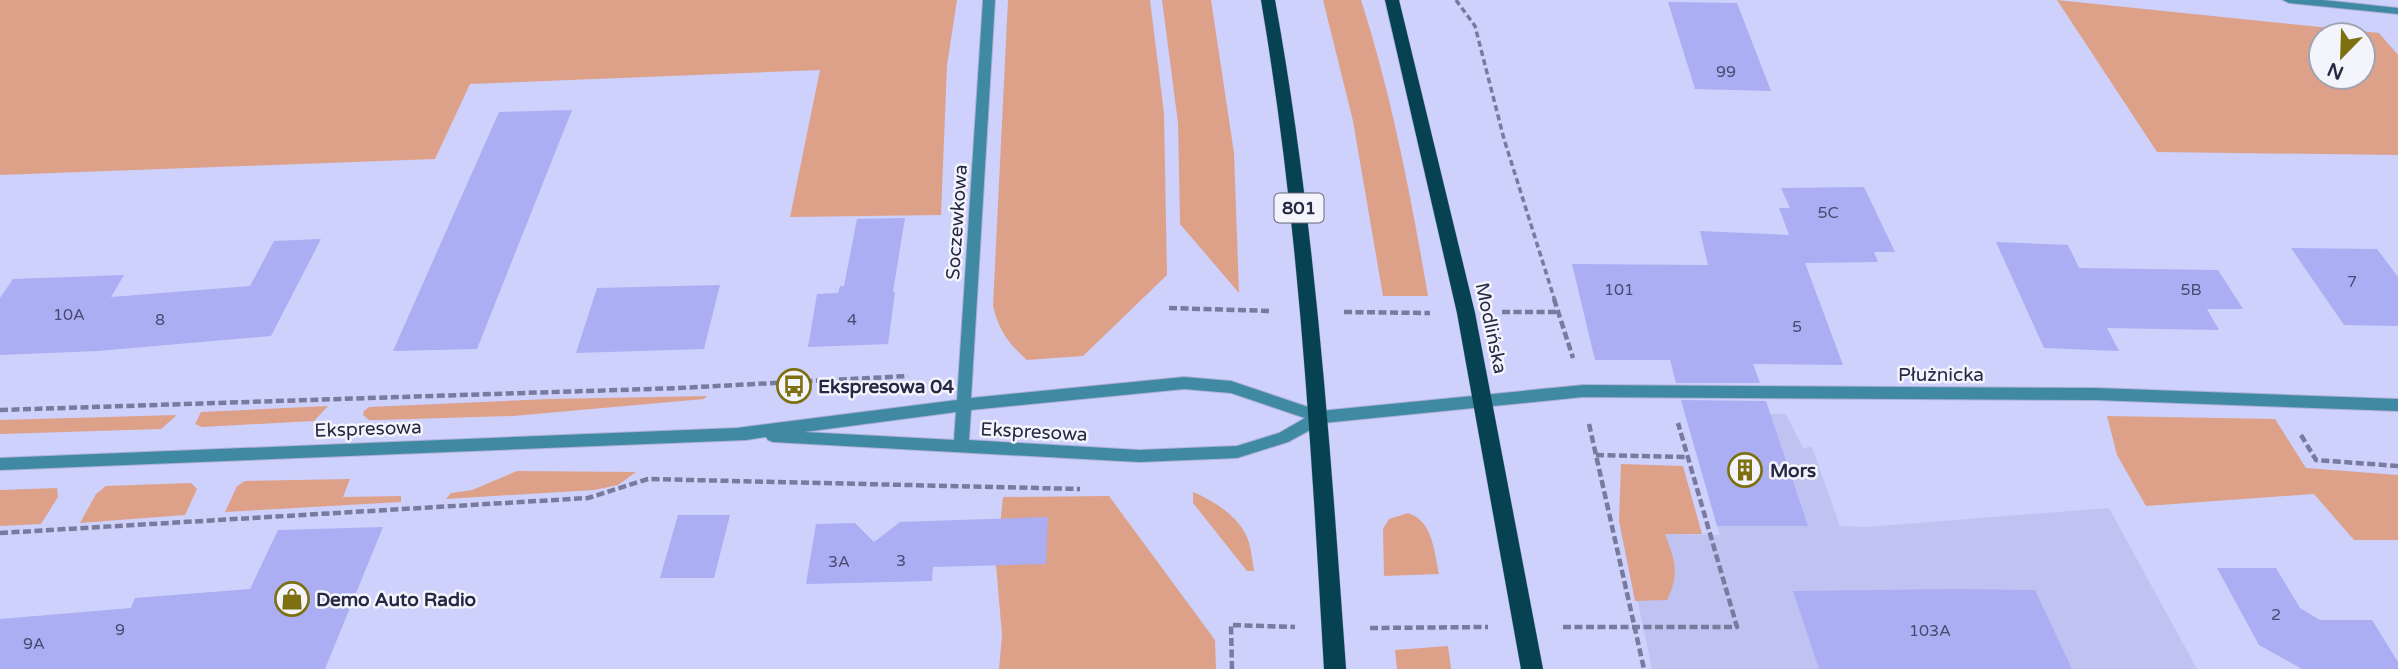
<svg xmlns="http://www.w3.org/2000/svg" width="2398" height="669" font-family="'Varela Round',sans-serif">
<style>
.built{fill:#c0c3f1}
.green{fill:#dda18a;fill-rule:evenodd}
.building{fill:#abaef3}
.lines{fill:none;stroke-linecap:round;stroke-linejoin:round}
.minor-casing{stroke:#adafd7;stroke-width:2}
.primary-casing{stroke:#adafd7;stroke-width:1}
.path-far1{stroke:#797b9e;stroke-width:3.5;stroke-dasharray:6 3.5;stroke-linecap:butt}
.path{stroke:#797b9e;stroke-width:4.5;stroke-dasharray:8 3.5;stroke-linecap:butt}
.minor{fill:#3f8aa2;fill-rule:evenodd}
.primary{fill:#064252;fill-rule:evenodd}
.labels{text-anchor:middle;stroke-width:5;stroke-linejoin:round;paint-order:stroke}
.number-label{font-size:16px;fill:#484a6f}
.shield{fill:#f4f5fc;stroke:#64667a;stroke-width:2}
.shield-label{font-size:18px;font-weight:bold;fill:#272843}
.street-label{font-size:19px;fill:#272843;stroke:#f4f5fc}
.poi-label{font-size:19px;font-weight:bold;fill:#272843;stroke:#f4f5fc;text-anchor:start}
</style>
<rect width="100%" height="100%" fill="#ced1fc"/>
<!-- built -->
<path class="built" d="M1685,414H1786L1803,448L1812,447L1840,526L1866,527L2109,508L2197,669H1652L1623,533L1720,535Z"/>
<!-- green -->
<g class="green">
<path d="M0,0H957L947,65L941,215L790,217L820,70L470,84L435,159L0,175Z"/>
<path d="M1008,0H1150L1164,113L1167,275L1083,356L1027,360C1008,343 999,331 993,306Z"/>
<path d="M1162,0H1211L1234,153L1239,293L1180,224L1178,123Z"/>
<path d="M1323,0H1361C1392,96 1411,197 1428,296H1383L1353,121Z"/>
<path d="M2057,0L2379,33L2398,55V155L2157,152ZM2321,35H2363V77H2321Z"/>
<path d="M707,396L704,399L513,416L379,420H369L363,415L364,411L369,407L550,399Z"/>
<path d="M328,406L314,421L202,427L195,424L201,412Z"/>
<path d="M177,415L161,429L0,434V420Z"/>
<path d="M2107,416L2275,419L2306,468L2398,475V540H2354L2314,494L2146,506L2117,455Z"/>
<path d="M1621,464L1683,466L1702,534H1665C1675,560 1680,573 1667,600L1635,601L1619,521Z"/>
<path d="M517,471L636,472L618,485L594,490L446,499L451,493L472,490Z"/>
<path d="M350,479L343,497L401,496V502L225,512L237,486L245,481Z"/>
<path d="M191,483L197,489L185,515L80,523L96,494L106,486Z"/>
<path d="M57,488L58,497L41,524L0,526V490Z"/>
<path d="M1193,492C1212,500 1235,514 1245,533C1251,543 1252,559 1254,571H1247L1193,503Z"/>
<path d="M1109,496L1215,640L1216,669H999L1002,635L996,565L1003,497Z"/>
<path d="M1408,513C1433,521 1434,551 1439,574L1384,576L1383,529L1389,519Z"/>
<path d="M1448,646L1451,669H1397L1395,650Z"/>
</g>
<!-- building -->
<g class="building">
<path d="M1668,2L1737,3L1771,91L1695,89Z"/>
<path d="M572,110L477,349L393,351L499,112Z"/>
<path d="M1864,187L1895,252H1874L1878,262L1805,263L1843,365L1753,364L1760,383H1676L1670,360H1595L1572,264L1708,265L1700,231L1789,235L1779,208H1790L1781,188Z"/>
<path d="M905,218L893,292H895L888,344L808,347L817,294L838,293L840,286H844L857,219Z"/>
<path d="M321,239L271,336L98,351L0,355V298L13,279L124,275L111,297L250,286L274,241Z"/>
<path d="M1996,242L2068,245L2079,268L2218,270L2243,309H2207L2219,330L2107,328L2119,351L2044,348Z"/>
<path d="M2291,248L2377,249L2398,277V326L2344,325Z"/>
<path d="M720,285L704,349L576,353L597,288Z"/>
<path d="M1681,400L1766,401L1808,526H1717Z"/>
<path d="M678,515H730L714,578H660Z"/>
<path d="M1048,517L1046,564L933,567L932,581L806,584L816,524L855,523L874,542L900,522Z"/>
<path d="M383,527L325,669H0V619L131,608L135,598L250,589L278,530Z"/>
<path d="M2217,568H2276L2300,608L2320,620H2372L2398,662V669H2302L2259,645Z"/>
<path d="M1954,589L2035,590L2072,669H1819L1793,591Z"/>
</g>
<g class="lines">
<!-- minor casing -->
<g class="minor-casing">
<g id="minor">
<path d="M983,0H995L971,398L1184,377L1231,381L1320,411L1583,385L2096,388L2398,399V411L2096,400L1583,397L1323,423L1288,442L1237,458L1139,462L773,442L768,440L766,437L746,440L0,470V458L737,428L957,400ZM1184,389L1231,393L1305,418L1279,433L1237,446L1139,450L969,440L971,410ZM956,412L954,440L804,432Z"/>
<path d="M2283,0H2323L2398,8V14L2289,3Z"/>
</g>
</g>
<!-- primary casing -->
<g class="primary-casing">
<g id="primary">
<path d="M1261,0H1275C1315,221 1330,445 1346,669H1324C1311,445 1299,222 1261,0Z"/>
<path d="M1385,0H1399L1475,313L1543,669H1521L1457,313Z"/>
</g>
</g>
<!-- path-far1 -->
<path class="path-far1" d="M1456,0L1475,26L1504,139L1555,301"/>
<!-- path -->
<g class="path">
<path d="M1554,299L1573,358"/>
<path d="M1169,308L1272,311"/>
<path d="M1344,312L1430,313"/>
<path d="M1502,312H1557"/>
<path d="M0,410L679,388L908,376"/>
<path d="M1589,424L1644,669"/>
<path d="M2301,435L2316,460L2398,466"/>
<path d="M1596,455L1688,457"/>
<path d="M0,533L588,498L648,479L1080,489"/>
<path d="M1563,627H1737L1678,423"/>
<path d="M1370,628L1488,627"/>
<path d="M1232,669L1231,625L1295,627"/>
</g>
<!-- minor -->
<use href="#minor" class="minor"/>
<!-- primary -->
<use href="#primary" class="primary"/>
</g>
<!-- icons -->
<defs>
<g id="bus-ring" transform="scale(1.75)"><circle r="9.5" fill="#f4f5fc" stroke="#7c7010" stroke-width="1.5"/><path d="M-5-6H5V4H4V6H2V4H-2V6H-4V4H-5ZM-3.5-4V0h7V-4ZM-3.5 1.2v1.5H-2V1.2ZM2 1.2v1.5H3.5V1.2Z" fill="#7c7010"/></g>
<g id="building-ring" transform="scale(1.75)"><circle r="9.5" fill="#f4f5fc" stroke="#7c7010" stroke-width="1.5"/><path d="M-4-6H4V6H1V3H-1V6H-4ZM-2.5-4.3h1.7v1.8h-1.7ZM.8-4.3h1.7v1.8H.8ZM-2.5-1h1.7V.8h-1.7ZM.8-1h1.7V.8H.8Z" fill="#7c7010"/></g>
<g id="shop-ring" transform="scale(1.75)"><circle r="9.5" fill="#f4f5fc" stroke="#7c7010" stroke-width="1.5"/><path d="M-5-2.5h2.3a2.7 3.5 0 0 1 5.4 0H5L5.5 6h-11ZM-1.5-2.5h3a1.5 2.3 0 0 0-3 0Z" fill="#7c7010"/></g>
</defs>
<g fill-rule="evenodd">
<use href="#bus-ring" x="794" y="386"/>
<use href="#building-ring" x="1745" y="470"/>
<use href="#shop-ring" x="292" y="599"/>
</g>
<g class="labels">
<!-- number labels -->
<g class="number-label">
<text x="1726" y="77">99</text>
<text x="1828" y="218">5C</text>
<text x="2352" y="287">7</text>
<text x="1619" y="295">101</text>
<text x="2191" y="295">5B</text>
<text x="69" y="320">10A</text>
<text x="160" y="325">8</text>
<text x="852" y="325">4</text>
<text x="1797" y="332">5</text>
<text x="901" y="566">3</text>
<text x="839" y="567">3A</text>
<text x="2276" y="620">2</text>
<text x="120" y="635">9</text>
<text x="1930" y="636">103A</text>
<text x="34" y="649">9A</text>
</g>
<!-- shield labels -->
<rect class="shield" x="1274.5" y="193.5" width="49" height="29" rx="5"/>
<g class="shield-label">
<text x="1299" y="214">801</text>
</g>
<!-- street labels -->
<g class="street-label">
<text transform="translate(956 222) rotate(-86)" y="7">Soczewkowa</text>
<text transform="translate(1492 328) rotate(78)" y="7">Modlińska</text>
<text x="1941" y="381">Płużnicka</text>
<text transform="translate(368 428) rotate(-2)" y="7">Ekspresowa</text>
<text transform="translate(1034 431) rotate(3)" y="7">Ekspresowa</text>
</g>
<!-- poi labels -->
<g class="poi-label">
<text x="818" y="393">Ekspresowa 04</text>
<text x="1770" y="477">Mors</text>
<text x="316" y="606">Demo Auto Radio</text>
</g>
</g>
<!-- north arrow -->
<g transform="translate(2342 56) rotate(203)"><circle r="33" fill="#f4f5fc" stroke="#a2a3b2" stroke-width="2"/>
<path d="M0-5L12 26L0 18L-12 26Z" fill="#7c7010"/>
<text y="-10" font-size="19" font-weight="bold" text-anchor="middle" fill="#272843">N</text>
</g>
</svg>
